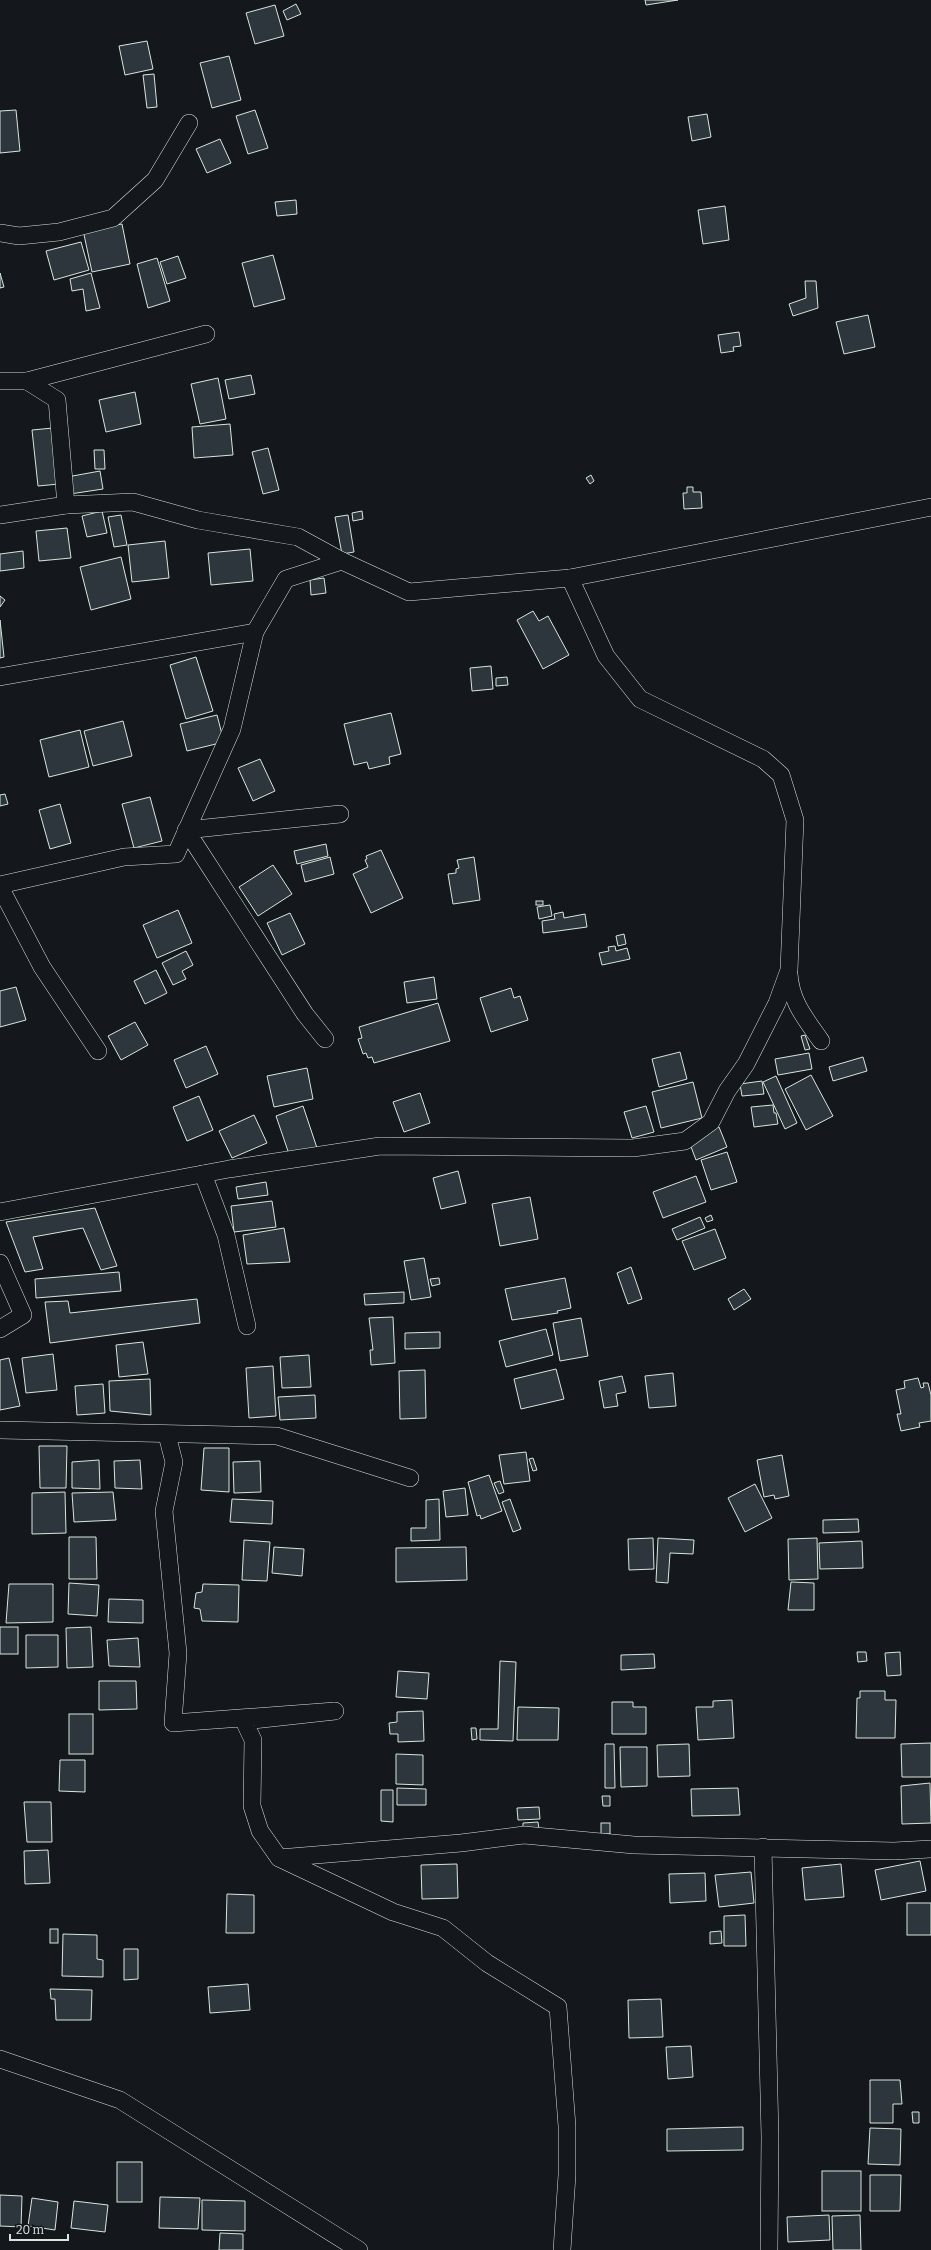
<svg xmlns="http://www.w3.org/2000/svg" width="931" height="2250" font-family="Bitter,serif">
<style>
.building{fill:#2c363c;stroke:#d8e6dc}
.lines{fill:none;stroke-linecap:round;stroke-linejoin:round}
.minor-casing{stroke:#d8e6dc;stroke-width:18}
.minor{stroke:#14181c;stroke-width:17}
</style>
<rect width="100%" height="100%" fill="#14181c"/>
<!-- building -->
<g class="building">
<path d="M645,0H678L646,5Z"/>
<path d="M296,4L301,14L287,20L283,11Z"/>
<path d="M275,5L284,36L255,44L246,13Z"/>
<path d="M147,41L153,69L125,75L119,46Z"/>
<path d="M229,56L241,100L212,108L200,63Z"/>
<path d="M154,74L157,107L147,108L143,75Z"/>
<path d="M16,110L20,151L0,153V111Z"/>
<path d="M255,110L268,148L248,154L236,116Z"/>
<path d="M707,114L711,137L692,141L688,117Z"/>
<path d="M220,139L231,163L207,173L196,149Z"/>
<path d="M296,200L297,214L277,216L275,202Z"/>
<path d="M725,206L729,240L703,244L698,210Z"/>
<path d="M122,224L130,264L92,272L83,230Z"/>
<path d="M81,242L89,270L54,280L46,251Z"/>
<path d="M273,255L285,299L254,307L242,263Z"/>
<path d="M178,256L186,278L167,284L160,262Z"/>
<path d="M157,258L170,301L148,308L137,264Z"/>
<path d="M0,273L4,287L0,288Z"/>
<path d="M91,273L100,308L86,311L83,289L72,291L70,279Z"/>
<path d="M805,281H816L818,308L793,316L789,304L806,298Z"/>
<path d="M868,315L875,347L844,354L836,322Z"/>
<path d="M739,332L741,346L733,347L734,351L721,353L718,335Z"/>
<path d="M251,375L255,394L229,399L225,380Z"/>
<path d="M218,378L226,419L200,424L191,384Z"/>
<path d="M135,392L141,424L106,432L99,400Z"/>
<path d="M230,424L233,455L194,458L192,427Z"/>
<path d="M53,428L59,484L38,486L32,430Z"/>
<path d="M268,448L279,490L263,494L252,452Z"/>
<path d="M94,450H104L105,469H95Z"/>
<path d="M100,471L103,489L70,494L67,477Z"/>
<path d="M591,475L594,481L590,484L586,478Z"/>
<path d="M687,487H693V492H701L702,508L684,509L683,493H687Z"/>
<path d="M102,511L107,533L87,537L82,516Z"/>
<path d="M362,511L363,519L353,521L352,513Z"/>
<path d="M121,515L127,545L114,547L108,517Z"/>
<path d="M348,515L354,552L342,554L335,517Z"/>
<path d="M67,528L71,558L39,561L36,531Z"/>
<path d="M165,541L169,578L132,582L128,545Z"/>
<path d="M250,549L253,581L211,585L208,553Z"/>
<path d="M23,551L24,568L0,571V554Z"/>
<path d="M121,557L131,599L91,610L80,567Z"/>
<path d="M324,578L326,593L311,595L310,580Z"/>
<path d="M0,596L5,600L0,607Z"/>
<path d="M533,611L539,621L548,616L569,655L543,669L517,620Z"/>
<path d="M0,620L4,657L0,658Z"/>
<path d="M196,657L213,711L186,719L170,665Z"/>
<path d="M491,666L493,689L472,691L470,668Z"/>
<path d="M507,677L508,685L496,686V678Z"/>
<path d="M391,713L401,754L389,757L390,764L369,769L367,762L354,765L344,724Z"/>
<path d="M217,715L224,742L187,751L180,724Z"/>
<path d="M123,721L132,756L93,766L84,731Z"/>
<path d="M80,730L89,767L49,777L40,740Z"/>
<path d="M260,759L275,791L253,801L238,768Z"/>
<path d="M5,794L8,804L0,806V795Z"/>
<path d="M150,797L162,841L134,848L122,804Z"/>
<path d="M60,804L71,843L50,849L39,810Z"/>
<path d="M326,844L328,856L297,864L294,851Z"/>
<path d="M381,850L403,898L371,913L353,874L368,867L365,860L367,859L366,856Z"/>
<path d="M330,857L334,874L305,882L301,865Z"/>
<path d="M474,857L480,900L453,904L448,874L456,873V869L459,868L457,860Z"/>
<path d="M273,865L292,894L258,916L239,887Z"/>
<rect x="536" y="901" width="7" height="4"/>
<path d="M550,905L552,916L539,919L537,907Z"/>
<path d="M178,910L192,943L157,958L143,925Z"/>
<path d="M563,912L564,918L585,914L587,927L543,933L542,921L555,919L554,914Z"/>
<path d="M290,913L305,944L282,955L267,923Z"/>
<path d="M624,934L626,944L618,946L616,936Z"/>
<path d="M615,946L616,951L627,948L630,959L602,965L599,953L609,951L608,947Z"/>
<path d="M186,951L193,965L182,971L186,979L173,985L162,963Z"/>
<path d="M156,970L167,993L145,1004L134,981Z"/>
<path d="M434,977L437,999L407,1003L404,982Z"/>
<path d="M16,987L26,1020L0,1027V991Z"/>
<path d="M511,988L514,998L520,996L528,1020L491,1032L480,998Z"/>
<path d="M438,1003L450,1041L374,1063L372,1057L368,1058L366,1053L363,1054L358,1039L362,1038L359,1027Z"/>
<path d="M135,1022L148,1045L121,1060L108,1036Z"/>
<path d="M805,1035L810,1049L805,1050L801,1036Z"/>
<path d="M206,1046L218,1074L186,1088L174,1060Z"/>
<path d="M680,1052L687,1079L659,1087L652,1059Z"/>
<path d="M809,1053L812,1069L778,1075L775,1059Z"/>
<path d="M863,1057L867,1071L833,1081L829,1067Z"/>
<path d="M307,1068L313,1099L274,1107L267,1076Z"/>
<path d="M811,1075L833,1116L806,1130L785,1089Z"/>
<path d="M776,1076L797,1123L785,1129L763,1082Z"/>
<path d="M762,1081L764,1094L742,1096L740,1084Z"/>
<path d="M693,1082L702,1118L661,1128L652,1092Z"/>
<path d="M420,1093L430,1123L404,1132L393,1102Z"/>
<path d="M199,1096L213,1130L187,1141L173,1107Z"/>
<path d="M773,1105L774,1113H776L778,1124L754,1127L751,1107Z"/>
<path d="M303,1106L317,1148L290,1157L276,1116Z"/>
<path d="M646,1106L654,1132L632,1138L624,1112Z"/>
<path d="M254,1115L267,1143L232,1158L219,1131Z"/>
<path d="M719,1127L727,1147L696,1160L690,1144L697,1135Z"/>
<path d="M727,1152L737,1182L711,1190L701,1160Z"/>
<path d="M458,1171L466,1203L441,1209L433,1178Z"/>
<path d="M696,1176L706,1202L663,1218L653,1192Z"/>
<path d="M266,1182L268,1195L238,1199L236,1187Z"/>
<path d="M530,1197L538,1239L500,1246L492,1204Z"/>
<path d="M272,1201L276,1227L234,1232L231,1206Z"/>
<path d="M95,1208L117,1266L101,1270L83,1228L33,1237L43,1269L25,1272L6,1222Z"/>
<path d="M711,1215L713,1220L707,1222L705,1218Z"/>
<path d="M700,1217L705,1228L677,1240L672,1229Z"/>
<path d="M284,1228L290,1262L247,1264L243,1235Z"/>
<path d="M715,1229L726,1258L694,1270L682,1241Z"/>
<path d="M424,1258L431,1297L411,1300L404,1261Z"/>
<path d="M631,1267L642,1299L628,1304L617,1273Z"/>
<path d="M119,1272L121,1291L36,1298L35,1279Z"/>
<path d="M439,1278L440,1284L432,1286L430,1279Z"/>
<path d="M565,1278L571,1308L557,1311L558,1313L512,1320L505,1289Z"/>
<path d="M744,1289L751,1299L734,1310L728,1299Z"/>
<path d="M404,1292V1303L365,1305L364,1294Z"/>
<path d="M197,1299L200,1323L50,1343L45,1302L68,1301L70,1313Z"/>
<path d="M393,1317L395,1363L371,1365L370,1350H373L369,1318Z"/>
<path d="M581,1318L588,1356L560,1361L553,1323Z"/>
<path d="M546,1329L553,1355L506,1367L499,1341Z"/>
<path d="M440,1332V1348L405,1349V1333Z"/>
<path d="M143,1342L148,1374L119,1377L116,1345Z"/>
<path d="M53,1354L57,1390L26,1393L22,1358Z"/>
<path d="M309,1355L311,1387L282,1388L280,1357Z"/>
<path d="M9,1358L20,1406L0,1410V1360Z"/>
<path d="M273,1366L276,1416L249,1418L246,1368Z"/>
<path d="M556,1369L564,1399L521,1409L514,1379Z"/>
<path d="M425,1370L426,1418L400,1419L399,1371Z"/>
<path d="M673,1373L676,1406L649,1408L645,1376Z"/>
<path d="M622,1376L626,1392L616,1394L618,1406L604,1408L599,1381Z"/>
<path d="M918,1378L921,1388L924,1387L923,1383H928L931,1395V1421L919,1423L920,1427L901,1431L897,1414H901L896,1390L905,1388L904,1381Z"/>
<path d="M150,1379L151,1415L110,1411L109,1381Z"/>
<path d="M103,1384L105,1413L77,1415L75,1386Z"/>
<path d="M315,1395L316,1418L280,1420L278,1397Z"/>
<path d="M39,1446H67L66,1488H40Z"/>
<path d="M204,1448H229V1492L201,1490Z"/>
<path d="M526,1452L530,1481L504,1484L499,1455Z"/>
<path d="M782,1455L789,1496L775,1499L774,1495L764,1497L757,1460Z"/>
<path d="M533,1458L537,1470L533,1471L529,1459Z"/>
<path d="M99,1460L100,1489L72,1488V1462Z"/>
<path d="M140,1460L142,1489L115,1488L114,1461Z"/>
<path d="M260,1461L261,1492L234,1493L233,1462Z"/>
<path d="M489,1475L502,1511L481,1519L480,1515L477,1516L468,1482Z"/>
<path d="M500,1481L504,1492L499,1494L494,1483Z"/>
<path d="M755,1484L772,1518L745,1532L728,1498Z"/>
<path d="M465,1488L468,1515L446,1517L443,1491Z"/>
<path d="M65,1492L66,1533L32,1534V1493Z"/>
<path d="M113,1492L116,1520L74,1522L72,1493Z"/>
<path d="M232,1499L273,1501L272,1524L230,1522Z"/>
<path d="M439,1499L440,1540L411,1541V1528H426V1500Z"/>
<path d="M510,1499L521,1529L513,1532L502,1502Z"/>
<path d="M858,1519L859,1532L823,1533V1520Z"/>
<path d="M69,1537H96L97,1579H69Z"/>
<path d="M653,1538L654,1569L629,1570L628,1539Z"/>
<path d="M658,1538L694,1540L693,1554L670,1553L668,1583L656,1582Z"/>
<path d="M817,1538L818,1579L789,1580L788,1539Z"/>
<path d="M244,1540L270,1542L267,1581L242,1580Z"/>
<path d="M862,1541L863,1568L820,1569L819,1543Z"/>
<path d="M274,1547L304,1549L302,1576L272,1573Z"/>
<path d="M466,1547L467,1580L396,1582V1548Z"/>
<path d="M791,1582L814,1583V1610H788Z"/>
<path d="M69,1583L99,1585L97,1616L68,1614Z"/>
<path d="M9,1584H53V1622L6,1623Z"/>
<path d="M203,1584L239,1585L238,1622L202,1621L200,1609L194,1608L196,1593L202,1592Z"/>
<path d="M109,1599L143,1600V1623L108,1622Z"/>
<rect x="0" y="1627" width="18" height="27"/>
<path d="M91,1627L93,1667L67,1668L66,1628Z"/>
<path d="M26,1635H58V1667L26,1668Z"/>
<path d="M138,1638L140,1667L109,1666L107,1640Z"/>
<path d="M857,1652H866L867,1661L858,1662Z"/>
<path d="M900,1652L901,1675L887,1676L885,1653Z"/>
<path d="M654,1654L655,1668L621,1670V1655Z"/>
<path d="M500,1661L516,1662L513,1741L480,1740V1729H498Z"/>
<path d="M398,1671L429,1673L427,1699L396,1697Z"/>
<path d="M99,1681H136L137,1709L99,1710Z"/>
<path d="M860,1691H885V1700H896L895,1738H856L857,1698H860Z"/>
<path d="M732,1700L734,1738L698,1740L696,1707H713V1701Z"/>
<path d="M612,1702H633V1707H646V1734H612Z"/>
<path d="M518,1707L559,1708L558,1740H517Z"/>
<path d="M423,1711L424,1741L398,1742V1734H390L389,1723L397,1722V1712Z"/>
<rect x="69" y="1714" width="24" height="40"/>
<path d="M471,1728H476L477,1739L472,1740Z"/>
<path d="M931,1743V1777H902L901,1744Z"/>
<path d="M605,1744H614L615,1788H605Z"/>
<path d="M689,1744L690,1776L658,1777L657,1745Z"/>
<path d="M620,1747H647V1786L621,1787Z"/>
<path d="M396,1754L423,1755V1785L396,1784Z"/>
<path d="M60,1760H85V1792L59,1791Z"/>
<path d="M930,1783L931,1823L902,1824L901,1786Z"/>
<path d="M397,1788L426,1789V1805H397Z"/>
<path d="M738,1788L740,1815L692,1816L691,1789Z"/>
<path d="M381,1790H393V1822L381,1821Z"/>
<path d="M602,1796H610V1806H603Z"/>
<path d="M24,1802H51L52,1842H27Z"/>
<path d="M539,1807L540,1819L518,1820L517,1808Z"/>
<path d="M538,1822L539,1829L523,1830V1823Z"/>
<rect x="601" y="1823" width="9" height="11"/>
<path d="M48,1850L50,1883L25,1884L24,1851Z"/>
<path d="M920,1861L926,1891L881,1900L875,1870Z"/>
<path d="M457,1864L458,1898L422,1899L421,1865Z"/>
<path d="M841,1864L844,1897L805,1900L802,1868Z"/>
<path d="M751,1872L754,1903L719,1907L715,1875Z"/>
<path d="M705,1873L706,1901L670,1903L669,1874Z"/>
<path d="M227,1894L254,1895V1933H226Z"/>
<rect x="907" y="1903" width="24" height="32"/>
<path d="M745,1915L746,1946H724V1916Z"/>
<rect x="50" y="1929" width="8" height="14"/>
<path d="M721,1931L722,1943L710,1944V1932Z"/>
<path d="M63,1934L97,1935V1959L103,1960V1977L62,1976Z"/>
<path d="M124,1949H138V1979L124,1980Z"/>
<path d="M248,1984L250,2010L210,2013L208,1987Z"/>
<path d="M50,1989L92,1990L91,2020H56L55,1999H51Z"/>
<path d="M661,1999L663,2037L629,2038L628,2000Z"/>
<path d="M691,2046L693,2077L668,2079L666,2047Z"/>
<path d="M870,2080H900L902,2104H893V2123H870Z"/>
<path d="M912,2112H919V2123H913Z"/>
<path d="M743,2127V2150L667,2151V2129Z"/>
<path d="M870,2128L901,2129L900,2165L868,2164Z"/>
<rect x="117" y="2162" width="25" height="40"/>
<rect x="822" y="2171" width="39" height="40"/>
<path d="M870,2175H901L900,2211H870Z"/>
<path d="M0,2195L22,2196L21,2227L0,2226Z"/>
<path d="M160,2197L200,2198L198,2229L159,2228Z"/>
<path d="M32,2198L58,2202L55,2230L28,2226Z"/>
<path d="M202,2200L245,2201V2231L202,2230Z"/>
<path d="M74,2201L108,2205L105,2232L71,2228Z"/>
<path d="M829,2215L830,2240L788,2242L787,2217Z"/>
<path d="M860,2215L861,2250H833L832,2216Z"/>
<path d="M220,2233L243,2234V2250H219Z"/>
</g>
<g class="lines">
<!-- minor casing -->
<g class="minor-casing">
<g id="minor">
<path d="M0,233L19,236L59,232L113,218L155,180L189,123"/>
<path d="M0,381H27L206,334"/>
<path d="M27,381L57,400L66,505"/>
<path d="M0,515L66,505L133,502L198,520L298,537L342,561"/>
<path d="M0,677L255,632L286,579L342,561L409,592L570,578L931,507"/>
<path d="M0,885L124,857L176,854L232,729L255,632"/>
<path d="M0,887L42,967L98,1051"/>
<path d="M789,974C791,1002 805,1018 821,1041"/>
<path d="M325,1039L305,1014L186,830L340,814"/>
<path d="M203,1174L226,1235L247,1326"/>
<path d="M0,1212L229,1169L380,1146L633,1148L685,1141L711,1122L727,1091L746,1064L777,1003L789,970L795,820L781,775L763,759L640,699L606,656L570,578"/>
<path d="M0,1263L23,1315L0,1329"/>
<path d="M0,1430L277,1436L410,1478"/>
<path d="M167,1435L174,1462L164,1511L178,1653L173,1723L335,1711L244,1721L253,1740L252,1806L260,1831L279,1858L393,1912L443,1928L487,1963L558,2007L567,2126V2175L562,2250"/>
<path d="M763,1847L770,2136L769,2250"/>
<path d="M279,1858L461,1843L524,1835L634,1845L894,1851L931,1849"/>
<path d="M0,2059L120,2100L359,2250"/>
</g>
</g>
<!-- minor -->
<use href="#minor" class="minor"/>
</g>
<!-- scale -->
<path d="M10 2234v6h58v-6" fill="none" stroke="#d8e6dc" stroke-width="2"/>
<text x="16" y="2234" font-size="12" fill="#d8e6dc" stroke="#14181c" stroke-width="3" paint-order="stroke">20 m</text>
</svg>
